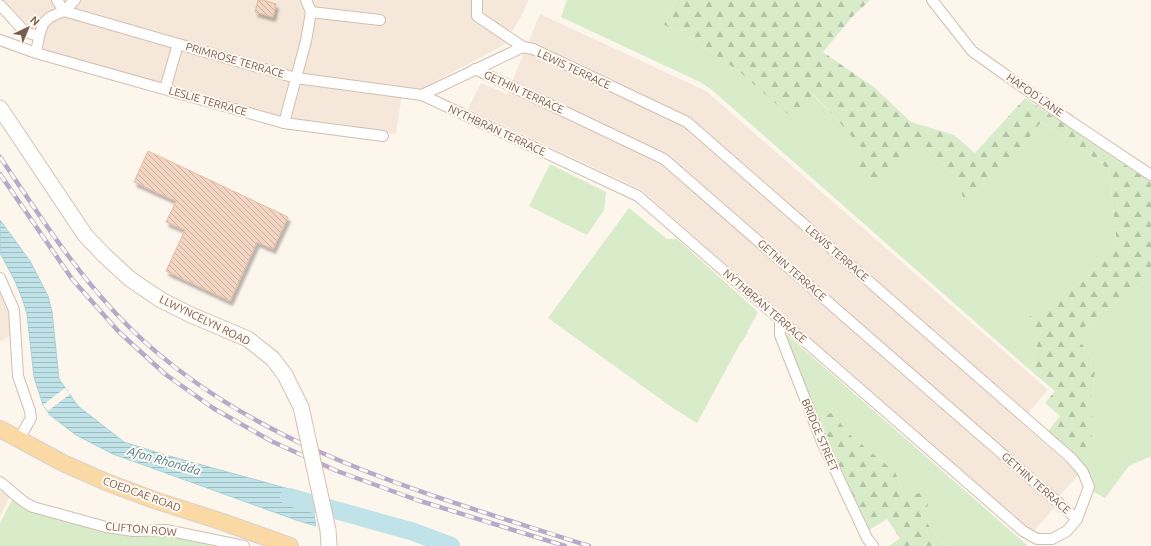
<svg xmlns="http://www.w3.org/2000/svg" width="1151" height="546" font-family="Ubuntu,sans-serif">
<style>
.residential{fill:#f5e8da}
.green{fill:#d8ecc9}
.forest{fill:url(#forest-firs)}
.water{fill:url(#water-rules);stroke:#a5d3da}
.pier{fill:#fdf6ec}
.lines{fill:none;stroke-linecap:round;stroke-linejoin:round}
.river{stroke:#bfe3e8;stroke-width:18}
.building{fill:url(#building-back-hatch);stroke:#e6bba3;filter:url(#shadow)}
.street-casing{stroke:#d1beb0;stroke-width:12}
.secondary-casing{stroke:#d6c0b0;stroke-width:17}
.primary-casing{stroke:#dad1cd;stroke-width:18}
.street{stroke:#fff;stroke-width:10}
.secondary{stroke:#fff;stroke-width:15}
.primary{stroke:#fbd9a5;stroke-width:16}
.rail-casing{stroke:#b9a8c9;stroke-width:4.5}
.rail{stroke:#fffaf3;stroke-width:3;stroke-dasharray:9;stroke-linecap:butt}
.secondary-bridge-casing{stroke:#d6c0b0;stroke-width:17;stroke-linecap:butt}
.secondary-bridge{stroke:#fff;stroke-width:15}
.labels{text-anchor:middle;stroke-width:4;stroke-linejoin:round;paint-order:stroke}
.street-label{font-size:11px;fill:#7a5c4d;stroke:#fffaf3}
.water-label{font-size:12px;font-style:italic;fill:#437c86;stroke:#fffaf3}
</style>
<defs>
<pattern id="forest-firs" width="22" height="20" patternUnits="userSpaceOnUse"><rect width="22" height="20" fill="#d8ecc9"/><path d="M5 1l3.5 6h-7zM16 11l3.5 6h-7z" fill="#b4c2a5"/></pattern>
<pattern id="water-rules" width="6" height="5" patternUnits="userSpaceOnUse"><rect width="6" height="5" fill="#bfe3e8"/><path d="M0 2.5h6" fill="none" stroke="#a0bbbe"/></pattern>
<pattern id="building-back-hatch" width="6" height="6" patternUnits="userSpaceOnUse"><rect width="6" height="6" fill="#f3d5c3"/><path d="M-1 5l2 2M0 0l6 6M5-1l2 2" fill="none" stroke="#cab0a1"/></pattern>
<filter id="shadow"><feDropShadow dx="2.5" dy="4.5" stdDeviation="1" flood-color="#0004"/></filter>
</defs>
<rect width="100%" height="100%" fill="#fdf6ec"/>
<!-- residential -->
<g class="residential">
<path d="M2,0H528L523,13L504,45L421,89L406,87L401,101L396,134L275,116L43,49L45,35L25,25Z"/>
<path d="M540,14L706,91L1048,390L1020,422L1079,474L1051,505L1054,508L1032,533L640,189L468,109L481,83L507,94Z"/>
<path d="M0,285L9,305L12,322L10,336L0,342Z"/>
<path d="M0,488L10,496L0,517Z"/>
</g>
<!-- green -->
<g class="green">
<path d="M567,0H676L664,25L692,39L740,72L791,116L812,94L841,124L866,152L925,146L960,181L1023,146L1041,122L1082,148L1109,170L1117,245L1092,272L1068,291L1024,321L1039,339L1030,370L712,90L700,82L561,17Z"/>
<path d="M550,164L606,192L604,210L587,235L529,206Z"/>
<path d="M629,208L667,239H677L758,312L747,332L748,333L740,344L697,423L670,406L548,318Z"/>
<path d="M1151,277V458L1149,457L1129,466L1105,498L1094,492C1094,479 1089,471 1080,462L1091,402L1096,363L1075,335L1099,314Z"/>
<path d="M785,333L1028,546H948L937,537L924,519L928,504L904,494L895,472L848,433L832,412L818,420Z"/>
<path d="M15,494L23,502L133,531L244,546H0V523Z"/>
</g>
<!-- forest -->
<g class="forest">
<path d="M676,0H870L853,16L823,52L875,88L911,122L954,135L975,153L1025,98L1151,182V277L1099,314L1075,335L1096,363L1091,402L1092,450L1080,462L1048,431L1060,416L1045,403L1055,391L1030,370L1039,339L1023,321L1068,291L1092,272L1117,245L1109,170L1082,148L1041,122L1023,146L983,192L964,205L960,181L925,146L871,185L855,165L865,152L841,124L813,94L791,117L740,72L692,39L664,25Z"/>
<path d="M832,412L848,433L895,472L904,494L922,493L928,504L924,519L937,537L948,546H889L900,538L887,519L869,530L848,489L818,420Z"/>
</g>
<!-- water -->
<path class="water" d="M0,220L30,261L48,296L52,312L59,379L78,406L124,442L162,454L311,495L316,526L296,520L113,454L76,435L50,415L43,405L34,377L27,314L22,298L14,279L0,253Z"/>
<!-- pier -->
<g class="pier">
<path d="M65,388L70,394L48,411L43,405Z"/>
<path d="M311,493L313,495L318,526L317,528Z"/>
</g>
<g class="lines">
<!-- river -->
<path class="river" d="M289,497L414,532L451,546"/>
</g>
<!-- building -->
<g class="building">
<path d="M258,0H263L276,4L273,17L255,12Z"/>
<path d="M148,151L288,217L273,249L257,242L230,301L166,271L185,230L166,222L176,201L134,182Z"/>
</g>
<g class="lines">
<!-- street casing -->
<g class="street-casing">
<g id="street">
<path d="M57,0L64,11L296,78L422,95L638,196L1023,531L1037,539H1052L1067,531L1077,519L1089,487L1083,472L1071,458L687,122L533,49L523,47L477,16V0"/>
<path d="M932,0L972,51L1070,121L1151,175"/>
<path d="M0,5L25,32L39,36"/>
<path d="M311,12L380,20"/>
<path d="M0,40L36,53L284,123L383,136"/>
<path d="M36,53L39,36L43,24L50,17L64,11L75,0"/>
<path d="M475,69L664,159L1077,519"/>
<path d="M165,89L178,44"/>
<path d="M422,95L523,47"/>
<path d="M284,123L306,41L311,12L306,0"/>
<path d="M0,278L14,310L18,376L30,411L31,418L19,439"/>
<path d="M780,320V335L822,442L867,538L873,546"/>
<path d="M0,482C11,490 20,501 33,507L106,527L133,531L166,530L244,546"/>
</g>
</g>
<!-- secondary casing -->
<g class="secondary-casing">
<g id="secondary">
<path d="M0,108L85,235L104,255L130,279L161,300L191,315L248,339L273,359L285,375L301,407"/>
<path d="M328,530L329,546"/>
</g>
</g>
<!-- primary casing -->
<g class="primary-casing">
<path id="primary" d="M0,429L63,463L106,482L154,500L223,522L290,546"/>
</g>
<!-- street -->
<use href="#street" class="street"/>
<!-- secondary -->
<use href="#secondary" class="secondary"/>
<!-- primary -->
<use href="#primary" class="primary"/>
<!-- rail casing -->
<g class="rail-casing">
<g id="rail">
<path d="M0,157C40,216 79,278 131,329C255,450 429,494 589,546"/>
<path d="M0,174L72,279L119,332L165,374L213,408L271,441L337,471L417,500L565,546"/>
</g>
</g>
<!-- rail -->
<use href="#rail" class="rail"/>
<!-- secondary-bridge casing -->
<g class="secondary-bridge-casing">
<path id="secondary-bridge" d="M301,407L328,530"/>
</g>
<!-- secondary-bridge -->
<use href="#secondary-bridge" class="secondary-bridge"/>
</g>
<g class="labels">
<!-- street labels -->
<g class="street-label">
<text transform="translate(235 60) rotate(16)" y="4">PRIMROSE TERRACE</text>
<text transform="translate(574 69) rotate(25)" y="4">LEWIS TERRACE</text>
<text transform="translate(524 92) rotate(25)" y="4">GETHIN TERRACE</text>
<text transform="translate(1035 95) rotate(35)" y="4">HAFOD LANE</text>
<text transform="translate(208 101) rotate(16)" y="4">LESLIE TERRACE</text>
<text transform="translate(497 130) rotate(25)" y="4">NYTHBRAN TERRACE</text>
<text transform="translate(837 253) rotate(41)" y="4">LEWIS TERRACE</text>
<text transform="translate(792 270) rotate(41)" y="4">GETHIN TERRACE</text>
<text transform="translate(765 306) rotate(41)" y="4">NYTHBRAN TERRACE</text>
<text transform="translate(205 320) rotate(26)" y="4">LLWYNCELYN ROAD</text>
<text transform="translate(820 435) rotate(67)" y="4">BRIDGE STREET</text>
<text transform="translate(1036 483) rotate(41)" y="4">GETHIN TERRACE</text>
<text transform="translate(142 494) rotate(20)" y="4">COEDCAE ROAD</text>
<text transform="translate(141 529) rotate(5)" y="4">CLIFTON ROW</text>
</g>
<!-- water labels -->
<g class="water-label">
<text transform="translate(164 461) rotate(16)" y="4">Afon Rhondda</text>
</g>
</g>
<!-- north arrow -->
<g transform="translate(28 28) rotate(44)" stroke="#fffaf3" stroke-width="3" paint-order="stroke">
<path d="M0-3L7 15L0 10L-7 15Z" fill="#7a5c4d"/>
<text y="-6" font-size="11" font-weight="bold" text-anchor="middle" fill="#7a5c4d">N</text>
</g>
</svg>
